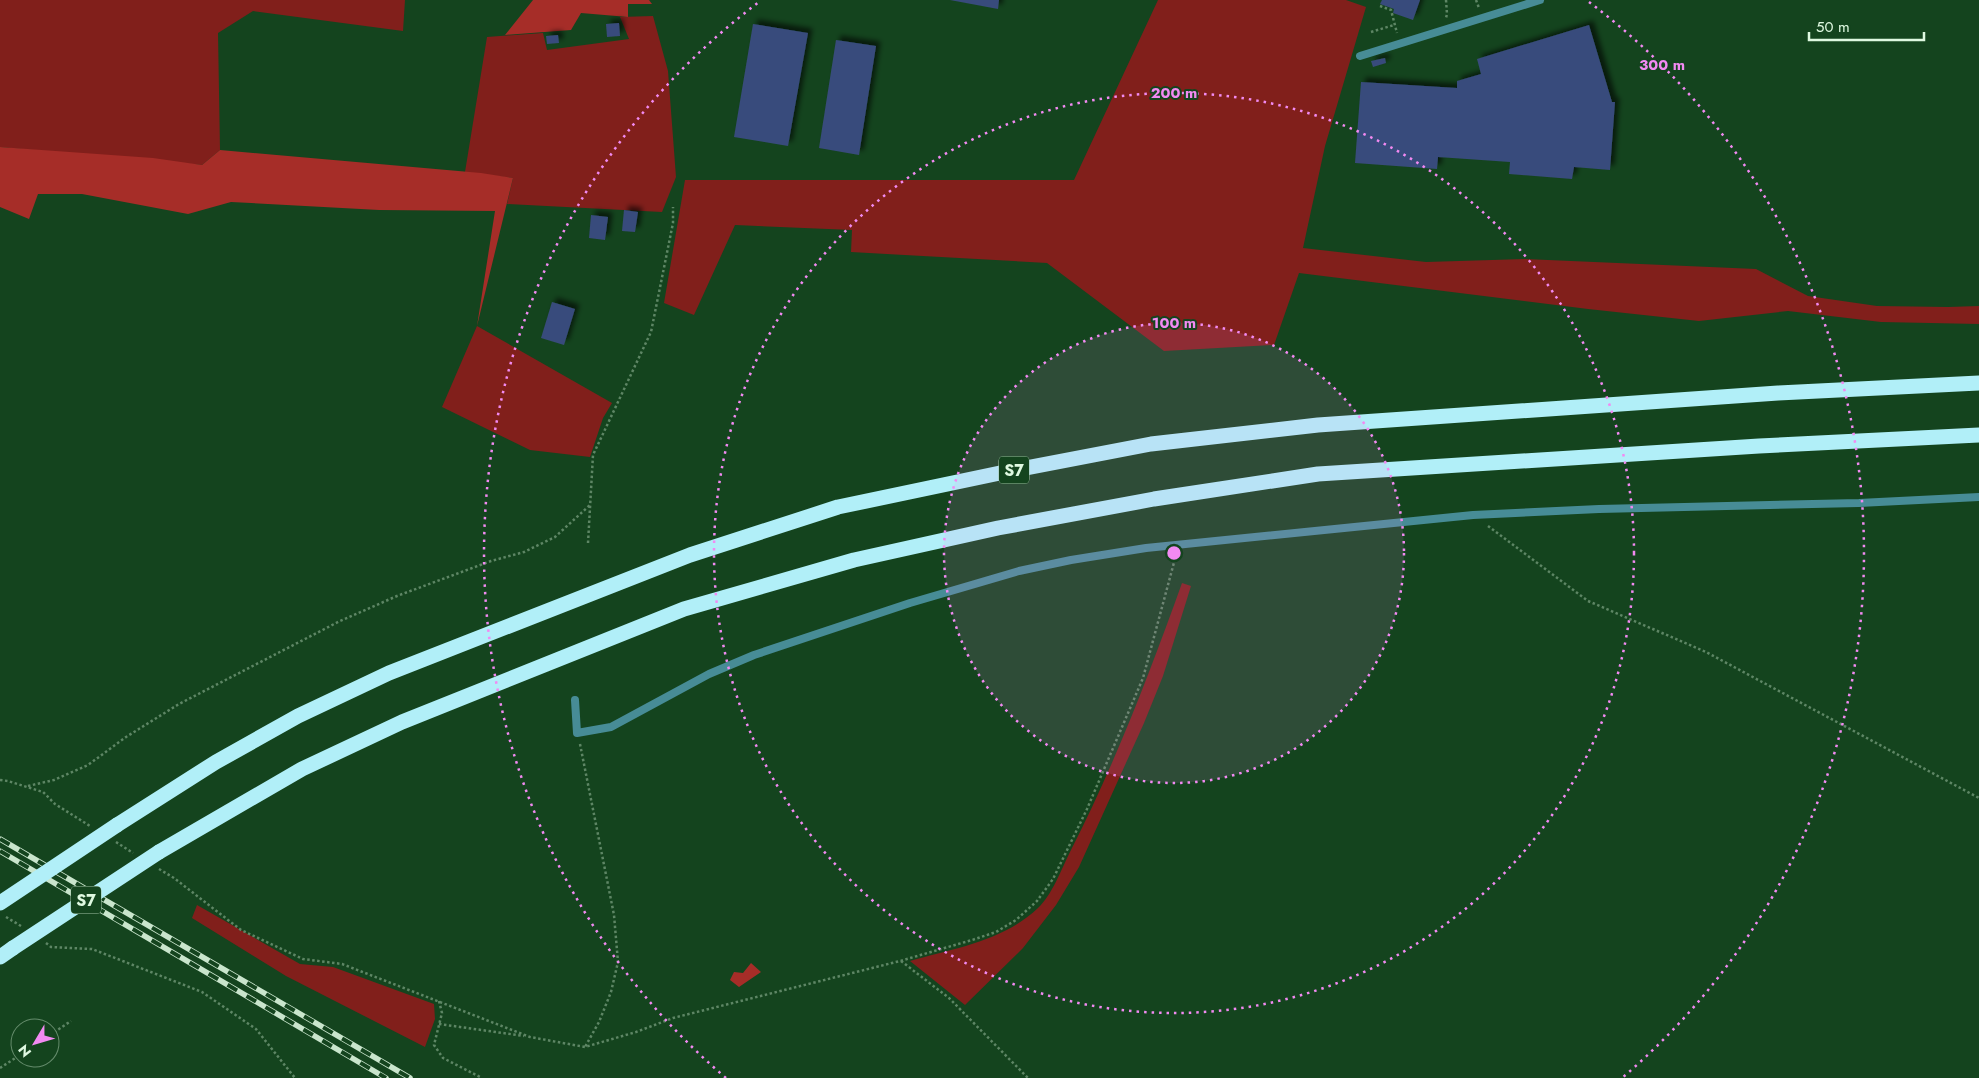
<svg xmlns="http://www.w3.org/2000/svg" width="1979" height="1078" font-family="Jost,sans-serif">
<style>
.green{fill:#811f1b}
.forest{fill:#a62d28}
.building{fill:#394b7b;filter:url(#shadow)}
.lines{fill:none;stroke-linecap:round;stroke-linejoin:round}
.path{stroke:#5e8665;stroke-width:2.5;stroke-dasharray:2.5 2.5;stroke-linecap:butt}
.service{stroke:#478c96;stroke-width:8}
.motorway{stroke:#b1eff8;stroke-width:15}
.rail-casing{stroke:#c9e5cc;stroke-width:5.5}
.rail{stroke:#14441e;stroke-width:4;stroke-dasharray:11;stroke-linecap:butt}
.motorway-bridge{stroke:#b1eff8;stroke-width:15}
.ring{fill:none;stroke:#f28af2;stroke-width:2.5;stroke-dasharray:2.5 5}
.labels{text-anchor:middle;stroke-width:4;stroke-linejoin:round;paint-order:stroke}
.shield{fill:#14441e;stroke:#a2c3a6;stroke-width:1}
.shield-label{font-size:16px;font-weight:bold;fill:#dff9e1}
.centre{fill:#f28af2;stroke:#14441e;stroke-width:2.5}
.ring-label{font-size:15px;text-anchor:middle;font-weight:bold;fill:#f28af2;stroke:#14441e;stroke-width:4;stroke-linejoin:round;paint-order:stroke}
</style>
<defs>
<filter id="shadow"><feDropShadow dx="4.5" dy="-4.5" stdDeviation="2.5" flood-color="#0009"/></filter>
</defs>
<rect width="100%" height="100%" fill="#14441e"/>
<!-- green -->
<g class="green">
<path d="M0,0H405L403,31L253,11L218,33L220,150L202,165L0,147Z"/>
<path d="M1158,0H1346L1366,7L1325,146L1303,248L1426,262L1525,259L1756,269L1808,296L1877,306L1948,307L1979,306V324L1881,322L1788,311L1699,321L1588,309L1299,273L1274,345L1164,351L1047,263L851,252L852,230L735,225L694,315L664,303L685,180H1074Z"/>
<path d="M653,16L668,71L676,177L662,212L507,204L513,178L465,172L487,37L543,33L547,50L629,39L620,17Z"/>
<path d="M477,326L612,403L603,418L590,457L530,450L442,407Z"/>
<path d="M1182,583L1191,586L1163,676L1144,723L1079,867L1056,905L1023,948L965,1005L910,961C955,948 1003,941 1038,908C1052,895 1061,870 1070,852C1114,766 1149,675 1182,583Z"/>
<path d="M197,905L300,964L333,967L434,1004L435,1019L425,1047L286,976L192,918Z"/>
</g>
<!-- forest -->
<g class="forest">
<path d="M533,0H649L652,4H628V17L581,13L571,30L505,35Z"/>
<path d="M0,147L153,158L202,165L220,150L481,173L513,178L477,326L495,211L379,210L231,202L188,214L82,194H38L29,219L0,207Z"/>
<path d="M751,963L761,972L739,987L730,980L734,972L743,973Z"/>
</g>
<!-- building -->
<g class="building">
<path d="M950,0H999L998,9Z"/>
<path d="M1382,0H1420L1413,20L1393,13L1394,9L1380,4Z"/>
<path d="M619,23L620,36L607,37L606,24Z"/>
<path d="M753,24L808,33L788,146L734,137Z"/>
<path d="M1589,25L1612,102H1615L1610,170L1574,167L1572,179L1509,174L1510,162L1438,157L1437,169L1355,163L1361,82L1457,88V81L1481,74L1477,59Z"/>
<path d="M558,35L559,43L547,44L546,36Z"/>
<path d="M836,40L876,46L859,155L819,148Z"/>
<path d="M1385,58L1386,63L1373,67L1371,61Z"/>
<path d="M624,210L638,212L635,232L622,231Z"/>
<path d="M591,215L608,217L605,240L589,238Z"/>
<path d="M552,302L575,309L564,345L541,338Z"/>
</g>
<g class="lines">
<!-- path -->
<g class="path">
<path d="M1446,0L1447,14L1446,18"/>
<path d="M1476,0L1479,8"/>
<path d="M1380,6L1391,10L1397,33"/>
<path d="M1371,32L1394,25"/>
<path d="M1488,526L1588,601L1706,652L1979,798"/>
<path d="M588,543L593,455L651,332L673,223V207"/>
<path d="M580,744L614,915L618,962L611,992L599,1022L585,1047"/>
<path d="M0,780L8,781L43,792L55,804L90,826"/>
<path d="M28,786L54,780L88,765L126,737L179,704L340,621L397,596L491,561L524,552L555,537L590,505"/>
<path d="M116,842L133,853"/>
<path d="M159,869L174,878L241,930L303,959L342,964L530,1037L585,1047L636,1032L673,1018L900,961L972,940L996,932L1016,920L1037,901L1053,879L1087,809L1143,678L1176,555"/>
<path d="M6,917L21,926"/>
<path d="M46,943L51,947L92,949L202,992L256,1029L295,1078"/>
<path d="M901,961L949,998L1028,1078"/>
<path d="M439,1001L442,1013L434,1045L443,1058L482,1078"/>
<path d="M439,1024L524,1036"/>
<path d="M50,1035L71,1021"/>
<path d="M0,1068L20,1055"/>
</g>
<!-- service -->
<g class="service">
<path d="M1360,56L1540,0"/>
<path d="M575,700L577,733L611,727L709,674L754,655L910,603L1019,571L1071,560L1146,548L1473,515L1599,509L1859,503L1979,497"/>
</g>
<!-- motorway -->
<g class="motorway">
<path d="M117,825L216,762L298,716L389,673L690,555L838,507L1000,473L1151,444L1318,425L1778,393L1979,383"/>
<path d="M159,852L302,769L402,722L684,609L854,560L998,528L1154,499L1318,474L1759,446L1979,435"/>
<path d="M0,957L13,948"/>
</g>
<!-- rail casing -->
<g class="rail-casing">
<g id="rail">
<path d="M0,839L410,1078"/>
<path d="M0,851L386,1078"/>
</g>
</g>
<!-- rail -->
<use href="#rail" class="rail"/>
<!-- motorway-bridge -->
<g class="motorway-bridge">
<path d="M0,903L117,825"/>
<path d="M13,948L159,852"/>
</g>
</g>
<!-- distance rings -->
<circle cx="1174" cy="553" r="230" fill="#f28af2" fill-opacity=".12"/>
<g class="ring">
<circle cx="1174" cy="553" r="230"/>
<circle cx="1174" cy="553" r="460"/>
<path d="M726 1078A690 690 0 0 1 759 2M1589 2A690 690 0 0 1 1622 1078"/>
</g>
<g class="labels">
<!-- shield labels -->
<g class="shield">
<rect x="999" y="456.5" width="30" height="27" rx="4"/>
<rect x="71" y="886.5" width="30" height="27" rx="4"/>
</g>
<g class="shield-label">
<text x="1014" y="476">S7</text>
<text x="86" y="906">S7</text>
</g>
</g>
<circle cx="1174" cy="553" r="8" class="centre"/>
<g class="ring-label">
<text x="1662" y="70">300 m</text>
<text x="1174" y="98">200 m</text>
<text x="1174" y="328">100 m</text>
</g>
<!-- north arrow -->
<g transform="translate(35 1043) rotate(232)"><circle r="24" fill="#14441e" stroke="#658c6c"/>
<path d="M0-4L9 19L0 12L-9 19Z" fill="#f28af2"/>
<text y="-8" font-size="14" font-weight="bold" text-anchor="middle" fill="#dff9e1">N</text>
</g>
<!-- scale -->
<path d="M1809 32v8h115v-8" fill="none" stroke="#dff9e1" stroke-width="2.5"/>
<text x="1816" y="32" font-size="15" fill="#dff9e1" stroke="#14441e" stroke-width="4" paint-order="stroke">50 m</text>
</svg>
